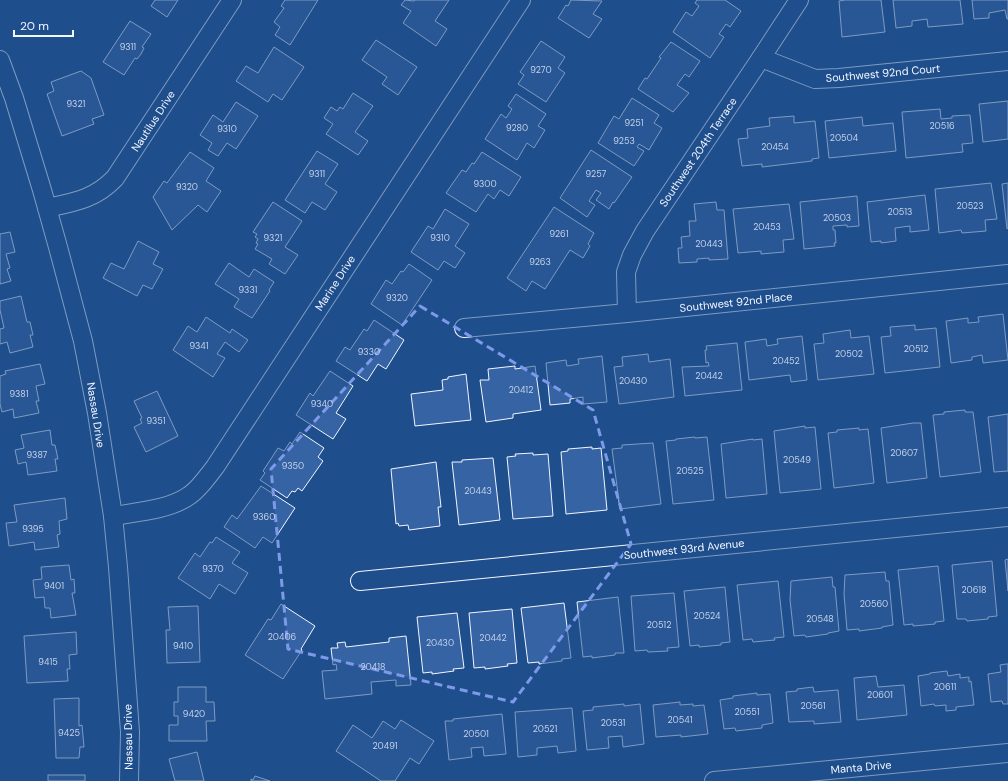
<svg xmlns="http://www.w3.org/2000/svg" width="1008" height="781" font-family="'DM Sans',sans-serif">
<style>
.building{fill:#3563a3;stroke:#f2f6ff}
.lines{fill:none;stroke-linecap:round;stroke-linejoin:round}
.street-casing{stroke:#f2f6ff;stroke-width:20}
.street{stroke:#1f4e8c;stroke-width:18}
.marked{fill:none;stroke:#7d9aea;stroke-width:3;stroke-dasharray:8 5;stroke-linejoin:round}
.labels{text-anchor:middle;stroke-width:3;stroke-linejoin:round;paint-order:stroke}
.number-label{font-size:9px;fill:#c3d1e8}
.street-label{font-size:11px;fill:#f2f6ff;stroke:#1f4e8c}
</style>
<rect width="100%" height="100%" fill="#1f4e8c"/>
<!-- building -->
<g class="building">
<path d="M155,0H178L167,17L151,6Z"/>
<path d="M285,0H318L290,45L275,35L280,27L274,22L284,8L281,6Z"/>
<path d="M405,0L414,1L415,0H449L435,21L447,29L436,46L403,23L411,11L401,5Z"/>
<path d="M571,0L602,1L593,14L602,19L589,38L558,18L566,5L568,6Z"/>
<path d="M697,0H725L741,11L730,27L726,24L719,34L724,37L710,58L673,32L686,12L692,16L699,6L695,3Z"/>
<path d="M845,0H881L885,32L842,37L839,1Z"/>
<path d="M893,0H960L963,24L928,27L927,19L912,21V26L896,28Z"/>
<path d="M972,0H1008V19H1007L1005,10L989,13V18L974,19Z"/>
<path d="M130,21L151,34L142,47L144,48L141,54L137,59L135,58L124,75L103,62Z"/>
<path d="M376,40L417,67L398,95L382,84L387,77L362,60Z"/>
<path d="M541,41L565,57L558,68L565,73L546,102L518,84L524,75L520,72Z"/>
<path d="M671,42L700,61L689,77L685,74L677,85L689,93L673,112L638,89L645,78L647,79L661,58L659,57Z"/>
<path d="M274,47L304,67L282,100L273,94L268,102L236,81L246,66L258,73Z"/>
<path d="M81,71L91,78L104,115L92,119L94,124L62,136L47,94L54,91L51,82Z"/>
<path d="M353,93L373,106L355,132L368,141L358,155L326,134L333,124L324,118L331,107L337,111L340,107L343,109Z"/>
<path d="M516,94L546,114L538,126L545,130L534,148L527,143L517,160L485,139L501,114L506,118L512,109L508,106Z"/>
<path d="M632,98L659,115L654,123L662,128L649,150L639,144L637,147L644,151L634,166L598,143L614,116L619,119Z"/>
<path d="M1008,101V139L983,142L979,104Z"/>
<path d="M236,102L258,116L236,149L227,143L218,156L208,150L212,143L200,135L213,115L223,122Z"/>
<path d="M940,109L941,119L952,118V116L970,115L973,143L962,144L963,152L906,158L902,112Z"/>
<path d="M794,116V123L815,121L819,158L812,159V161L762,167V164L742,166L738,139L748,138L747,129L770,126L769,118Z"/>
<path d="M862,117L863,126L893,123L896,151L829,158L825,121Z"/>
<path d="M591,150L632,177L614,203L613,202L609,209L596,200L601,193L596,190L589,201L595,205L587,217L560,198Z"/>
<path d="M317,151L338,164L325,184L337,192L325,210L312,202L305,213L285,200Z"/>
<path d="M190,152L214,168L206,181L221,191L207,212L198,205L172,230L153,197L164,181L167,183Z"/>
<path d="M482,152L521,177L509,196L500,190L494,199L488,194L476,212L446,193L462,170L466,172L472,163L474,164Z"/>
<path d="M991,183L997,219L985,220L986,231L962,233L961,230L939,233L935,189Z"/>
<path d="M1008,183V228L1007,229L1002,184Z"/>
<path d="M925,195L929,230L910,232V226L895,228L896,241L881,243V241L871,242L867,202Z"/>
<path d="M857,196L859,226L847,227V225L833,226V230H835L836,243H834L835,246L804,249L800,202Z"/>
<path d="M273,202L302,221L285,247L298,255L285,274L269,264L272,259L255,249L258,244L256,243L258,239L255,237L257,234L253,232Z"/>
<path d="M716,202L717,210H724L728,259L709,260V258L697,259V262L679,263L678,248H682L681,237L690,236L689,221H696L694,204Z"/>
<path d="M789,204L794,239L783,240L784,252L761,254V251L738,253L733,209Z"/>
<path d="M554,207L594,233L588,244L590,246L583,258L570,250L545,289L532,281L526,291L507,278Z"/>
<path d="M445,209L469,224L455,246L465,253L455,268L444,261L438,270L411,252L428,226L433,229Z"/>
<path d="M10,232L15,252L6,254L10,268L7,269L11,281L0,284V234Z"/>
<path d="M138,241L159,252L153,264L163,269L152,289L143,285L137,296L103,278L111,263L124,269Z"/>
<path d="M229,263L249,277L254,269L274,282L269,290L270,291L252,318L234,307L239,299L215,284Z"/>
<path d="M409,264L432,280L402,325L371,304L386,280L392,284L401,271L403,272Z"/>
<path d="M21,296L27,322H30L33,335H30L33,347L10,353L7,342L0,344V329L4,328L0,310V301Z"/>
<path d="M1003,314L1008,360L983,363L982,355L972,357V360L951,363L946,321L968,318V323L979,322L978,317Z"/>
<path d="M206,317L230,333L232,329L248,340L239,352L225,342L217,354L225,358L213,377L173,350L188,326L197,332Z"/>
<path d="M374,320L404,340L386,369L378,364L367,381L336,361L345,347L350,350L364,329L367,331Z"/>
<path d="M915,325V330L936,328L940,367L885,373L881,337L891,336L890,327Z"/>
<path d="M850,330L851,338L869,336L874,374L818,380L814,344L824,343L823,334Z"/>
<path d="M802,336L807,380L791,382L790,375L749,380L745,342L766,339L767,346L778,344L777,339Z"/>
<path d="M737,343L742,390L685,396L682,367L709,366L708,362L706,363L705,350H707L706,346Z"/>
<path d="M648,354L649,362L670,359L674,397L619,404L614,367L623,366L622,357Z"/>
<path d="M602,356L607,402L583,404V397L570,399V403L550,405L546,363L566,360L567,366L579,364L578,359Z"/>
<path d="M40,364L45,384L36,386L39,401H36L39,413L14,418L13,409L2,412L0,404V376L6,374L5,371Z"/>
<path d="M515,366V369L535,366L541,410L513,414V418L486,422L480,380H489L488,369Z"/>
<path d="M330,371L353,386L336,413L346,419L333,439L296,415L310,393L313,396Z"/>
<path d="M466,374L471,420L415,426L411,394L443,390L442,380L448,379V377Z"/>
<path d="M157,391L178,436L146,452L134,427L142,423L140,419L142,418L134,401Z"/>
<path d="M965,410V412H973L981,472L940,477L933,415L944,414V412Z"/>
<path d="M1008,414V471L994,472L988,417Z"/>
<path d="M913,423H921L927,478L887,483L881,428Z"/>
<path d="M805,426V428L815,427L821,489L780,493L774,431Z"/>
<path d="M859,428V430L868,429L874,483L834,488L828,433L837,432V430Z"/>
<path d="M50,430L52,445H55L58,459H55L57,471L28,475L26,462L18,464L15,450L24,448L21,435Z"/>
<path d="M300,432L324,448L318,457L323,461L302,491L298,488L295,492L292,491L287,498L260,480L265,473L263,471L278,448L284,451L290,442L292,444Z"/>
<path d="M695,437V438L707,437L714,500L673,504L666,441L676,440V439Z"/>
<path d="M753,439V440L762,439L767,494L726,498L721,444Z"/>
<path d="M653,443L661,504L620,509L612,449L622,448V445Z"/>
<path d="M592,447V449L601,448L607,510L566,514L561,452L568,451V449Z"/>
<path d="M533,453V455L548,454L553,516L513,519L507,457L516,456L515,454Z"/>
<path d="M493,458L500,520L459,525L452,462H462V460Z"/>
<path d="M436,462L441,507H438L440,526L409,530L408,525L399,526L398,523L396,524L391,469Z"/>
<path d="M261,486L295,508L272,543L263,537L255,548L224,527L232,515L237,519Z"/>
<path d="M65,498L67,519L59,521L60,534L57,535L59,547L35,550L34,542L9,546L6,523L17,522L14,505Z"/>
<path d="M216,537L240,552L232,563L248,573L235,594L219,584L210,599L178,578L195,553L200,557L210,542L212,543Z"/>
<path d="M1008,559V591L1005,560Z"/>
<path d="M992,561L997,616L988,617V619L967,621L966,619H957L952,565Z"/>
<path d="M69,565L71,580L74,579L75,593H72L76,615L51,618L50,608H45L44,597L35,598L33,580L42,579L41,567Z"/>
<path d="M938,566L944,621L935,622V624L913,626V624L904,625L898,570Z"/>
<path d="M885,572L886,581H889L893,625L882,627V628L859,631V629L847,630L844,594L845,575Z"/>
<path d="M832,577L833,587H835L839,631L828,633V634L806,637L805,635L794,636L790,600L791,581Z"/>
<path d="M778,581L784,637L774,638L775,640L753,642L752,639L743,640L737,585Z"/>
<path d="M725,587L730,642L721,643V645L699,647V645L690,646L684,591Z"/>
<path d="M674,593L679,647L667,648L668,651L648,652L647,650L635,651L631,596Z"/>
<path d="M618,597L624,653H615V655L592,658V656L583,657L577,602Z"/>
<path d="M564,603L571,658L562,659V661L539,664V662L528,663L521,608Z"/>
<path d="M281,604L315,626L301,649L302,650L283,679L245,655L268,619L271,620Z"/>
<path d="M198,606L200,662L167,663L166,630H170L168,607Z"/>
<path d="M512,609L517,663L507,664L508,666L485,669V667L474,668L469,613Z"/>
<path d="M457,613L464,668L453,669L454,671L432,674V672L423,673L417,617Z"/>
<path d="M76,632L77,654L69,655L70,669H67L68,681L27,683L24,636Z"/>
<path d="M406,636L411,685L396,686V680L371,682L372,694L325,699L322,671L337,670L336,664L333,665L331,648H338L337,643L345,642L346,647L389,642V638Z"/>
<path d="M1006,664H1008V704H1003L1002,701L991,702L988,674L1001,672L1000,665Z"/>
<path d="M947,671L948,676L960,674V678L969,677V682L971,681L974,705L956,707V710L946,711V705L935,706L934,704L921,706L918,676L930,674V673Z"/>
<path d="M876,676L878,687L904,685L907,715L857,720L854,678Z"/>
<path d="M178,687H206V702H214L215,721H206L207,741H169V725H178V716H174V702H178Z"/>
<path d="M813,687L814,692L838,690L841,722L814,724V721L789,722L786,692L797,691V689Z"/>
<path d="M757,693V695L770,694L773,723L762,725V728L736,731L735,728L724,729L720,700L733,698V696Z"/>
<path d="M79,698V726L82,725L84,747H80L79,758H56L54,699Z"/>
<path d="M680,702V705L693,704V706L704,705L708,734L681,737V735L656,737L653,705Z"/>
<path d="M624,704V706L640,704L644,744L623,747L622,736L608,737L609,748L587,750L583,711L593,710V707Z"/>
<path d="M572,708L576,751L558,753L557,746L537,748V755L518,757L515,712Z"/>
<path d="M502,714L506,754L484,756L483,747L471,748L472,757L449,760L445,721H453V719Z"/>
<path d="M401,720L434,741L419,764L410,758L395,781H381L336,751L353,725L372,738L383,721L395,729Z"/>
<path d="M197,752L204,781H175L169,759Z"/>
<rect x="48" y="775" width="37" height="6"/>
<path d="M255,776L270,781H251V779L253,780Z"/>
</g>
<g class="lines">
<!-- street casing -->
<g class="street-casing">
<g id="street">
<path d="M761,58L815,79L839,78L1008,61"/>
<path d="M0,60L14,98L42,190L58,247L83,341L97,413L113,516L118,567L130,732L129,781"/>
<path d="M47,208C75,202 95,199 115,178L232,0"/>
<path d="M627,313L626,272L632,255L645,231L761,58L799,0"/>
<path d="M464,328L627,313L1008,274"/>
<path d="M113,516C136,512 170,510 190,495C200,488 207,477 215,467L521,0"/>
<path d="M360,581L1008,517"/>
<path d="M714,781L1008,753"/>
</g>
</g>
<!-- street -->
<use href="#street" class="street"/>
</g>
<!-- marked area -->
<path d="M0 0H1008V781H0ZM420,306L593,410L631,544L513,702L288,649L271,469Z" fill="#1f4e8c" fill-opacity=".55" fill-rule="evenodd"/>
<path class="marked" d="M420,306L593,410L631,544L513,702L288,649L271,469Z"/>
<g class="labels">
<!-- number labels -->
<g class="number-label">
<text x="128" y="50">9311</text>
<text x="541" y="73">9270</text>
<text x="76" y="107">9321</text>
<text x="634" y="126">9251</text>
<text x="942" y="129">20516</text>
<text x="517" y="131">9280</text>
<text x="227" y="132">9310</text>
<text x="844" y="141">20504</text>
<text x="624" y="144">9253</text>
<text x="775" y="150">20454</text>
<text x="317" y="177">9311</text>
<text x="596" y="177">9257</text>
<text x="485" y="187">9300</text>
<text x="187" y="190">9320</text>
<text x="970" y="209">20523</text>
<text x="900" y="215">20513</text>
<text x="837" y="221">20503</text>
<text x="767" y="230">20453</text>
<text x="559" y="237">9261</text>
<text x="273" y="241">9321</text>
<text x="440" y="241">9310</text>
<text x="709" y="247">20443</text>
<text x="540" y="265">9263</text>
<text x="248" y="293">9331</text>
<text x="397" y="301">9320</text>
<text x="199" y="349">9341</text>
<text x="916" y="352">20512</text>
<text x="369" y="355">9330</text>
<text x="849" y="357">20502</text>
<text x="786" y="364">20452</text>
<text x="709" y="379">20442</text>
<text x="633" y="384">20430</text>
<text x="521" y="393">20412</text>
<text x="19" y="397">9381</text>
<text x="322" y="407">9340</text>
<text x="156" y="424">9351</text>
<text x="904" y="456">20607</text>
<text x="37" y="458">9387</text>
<text x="797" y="463">20549</text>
<text x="293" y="469">9350</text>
<text x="690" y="474">20525</text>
<text x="478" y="494">20443</text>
<text x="264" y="520">9360</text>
<text x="33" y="532">9395</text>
<text x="213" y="572">9370</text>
<text x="54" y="589">9401</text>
<text x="974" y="593">20618</text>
<text x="874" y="607">20560</text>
<text x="707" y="619">20524</text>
<text x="820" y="622">20548</text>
<text x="659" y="628">20512</text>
<text x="282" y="640">20406</text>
<text x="493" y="641">20442</text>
<text x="440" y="646">20430</text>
<text x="183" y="649">9410</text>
<text x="48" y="665">9415</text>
<text x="373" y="670">20418</text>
<text x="945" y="690">20611</text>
<text x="880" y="698">20601</text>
<text x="813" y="709">20561</text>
<text x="747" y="715">20551</text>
<text x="194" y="717">9420</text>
<text x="680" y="723">20541</text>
<text x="613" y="726">20531</text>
<text x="545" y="732">20521</text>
<text x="69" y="736">9425</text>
<text x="476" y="737">20501</text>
<text x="385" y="749">20491</text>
</g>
<!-- street labels -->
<g class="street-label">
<text transform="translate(883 73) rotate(-5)" y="4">Southwest 92nd Court</text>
<text transform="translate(153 121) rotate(-57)" y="4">Nautilus Drive</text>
<text transform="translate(698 152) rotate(-56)" y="4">Southwest 204th Terrace</text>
<text transform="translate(335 283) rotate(-57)" y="4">Marine Drive</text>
<text transform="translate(736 302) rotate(-6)" y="4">Southwest 92nd Place</text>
<text transform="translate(96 415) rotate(81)" y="4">Nassau Drive</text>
<text transform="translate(684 549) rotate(-6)" y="4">Southwest 93rd Avenue</text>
<text transform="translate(128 737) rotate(-91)" y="4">Nassau Drive</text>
<text transform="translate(861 767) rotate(-5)" y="4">Manta Drive</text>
</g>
</g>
<!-- scale -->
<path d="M14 30v6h59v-6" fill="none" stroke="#f2f6ff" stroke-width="2"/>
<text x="20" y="30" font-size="12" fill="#f2f6ff" stroke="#1f4e8c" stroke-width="3" paint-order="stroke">20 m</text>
</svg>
